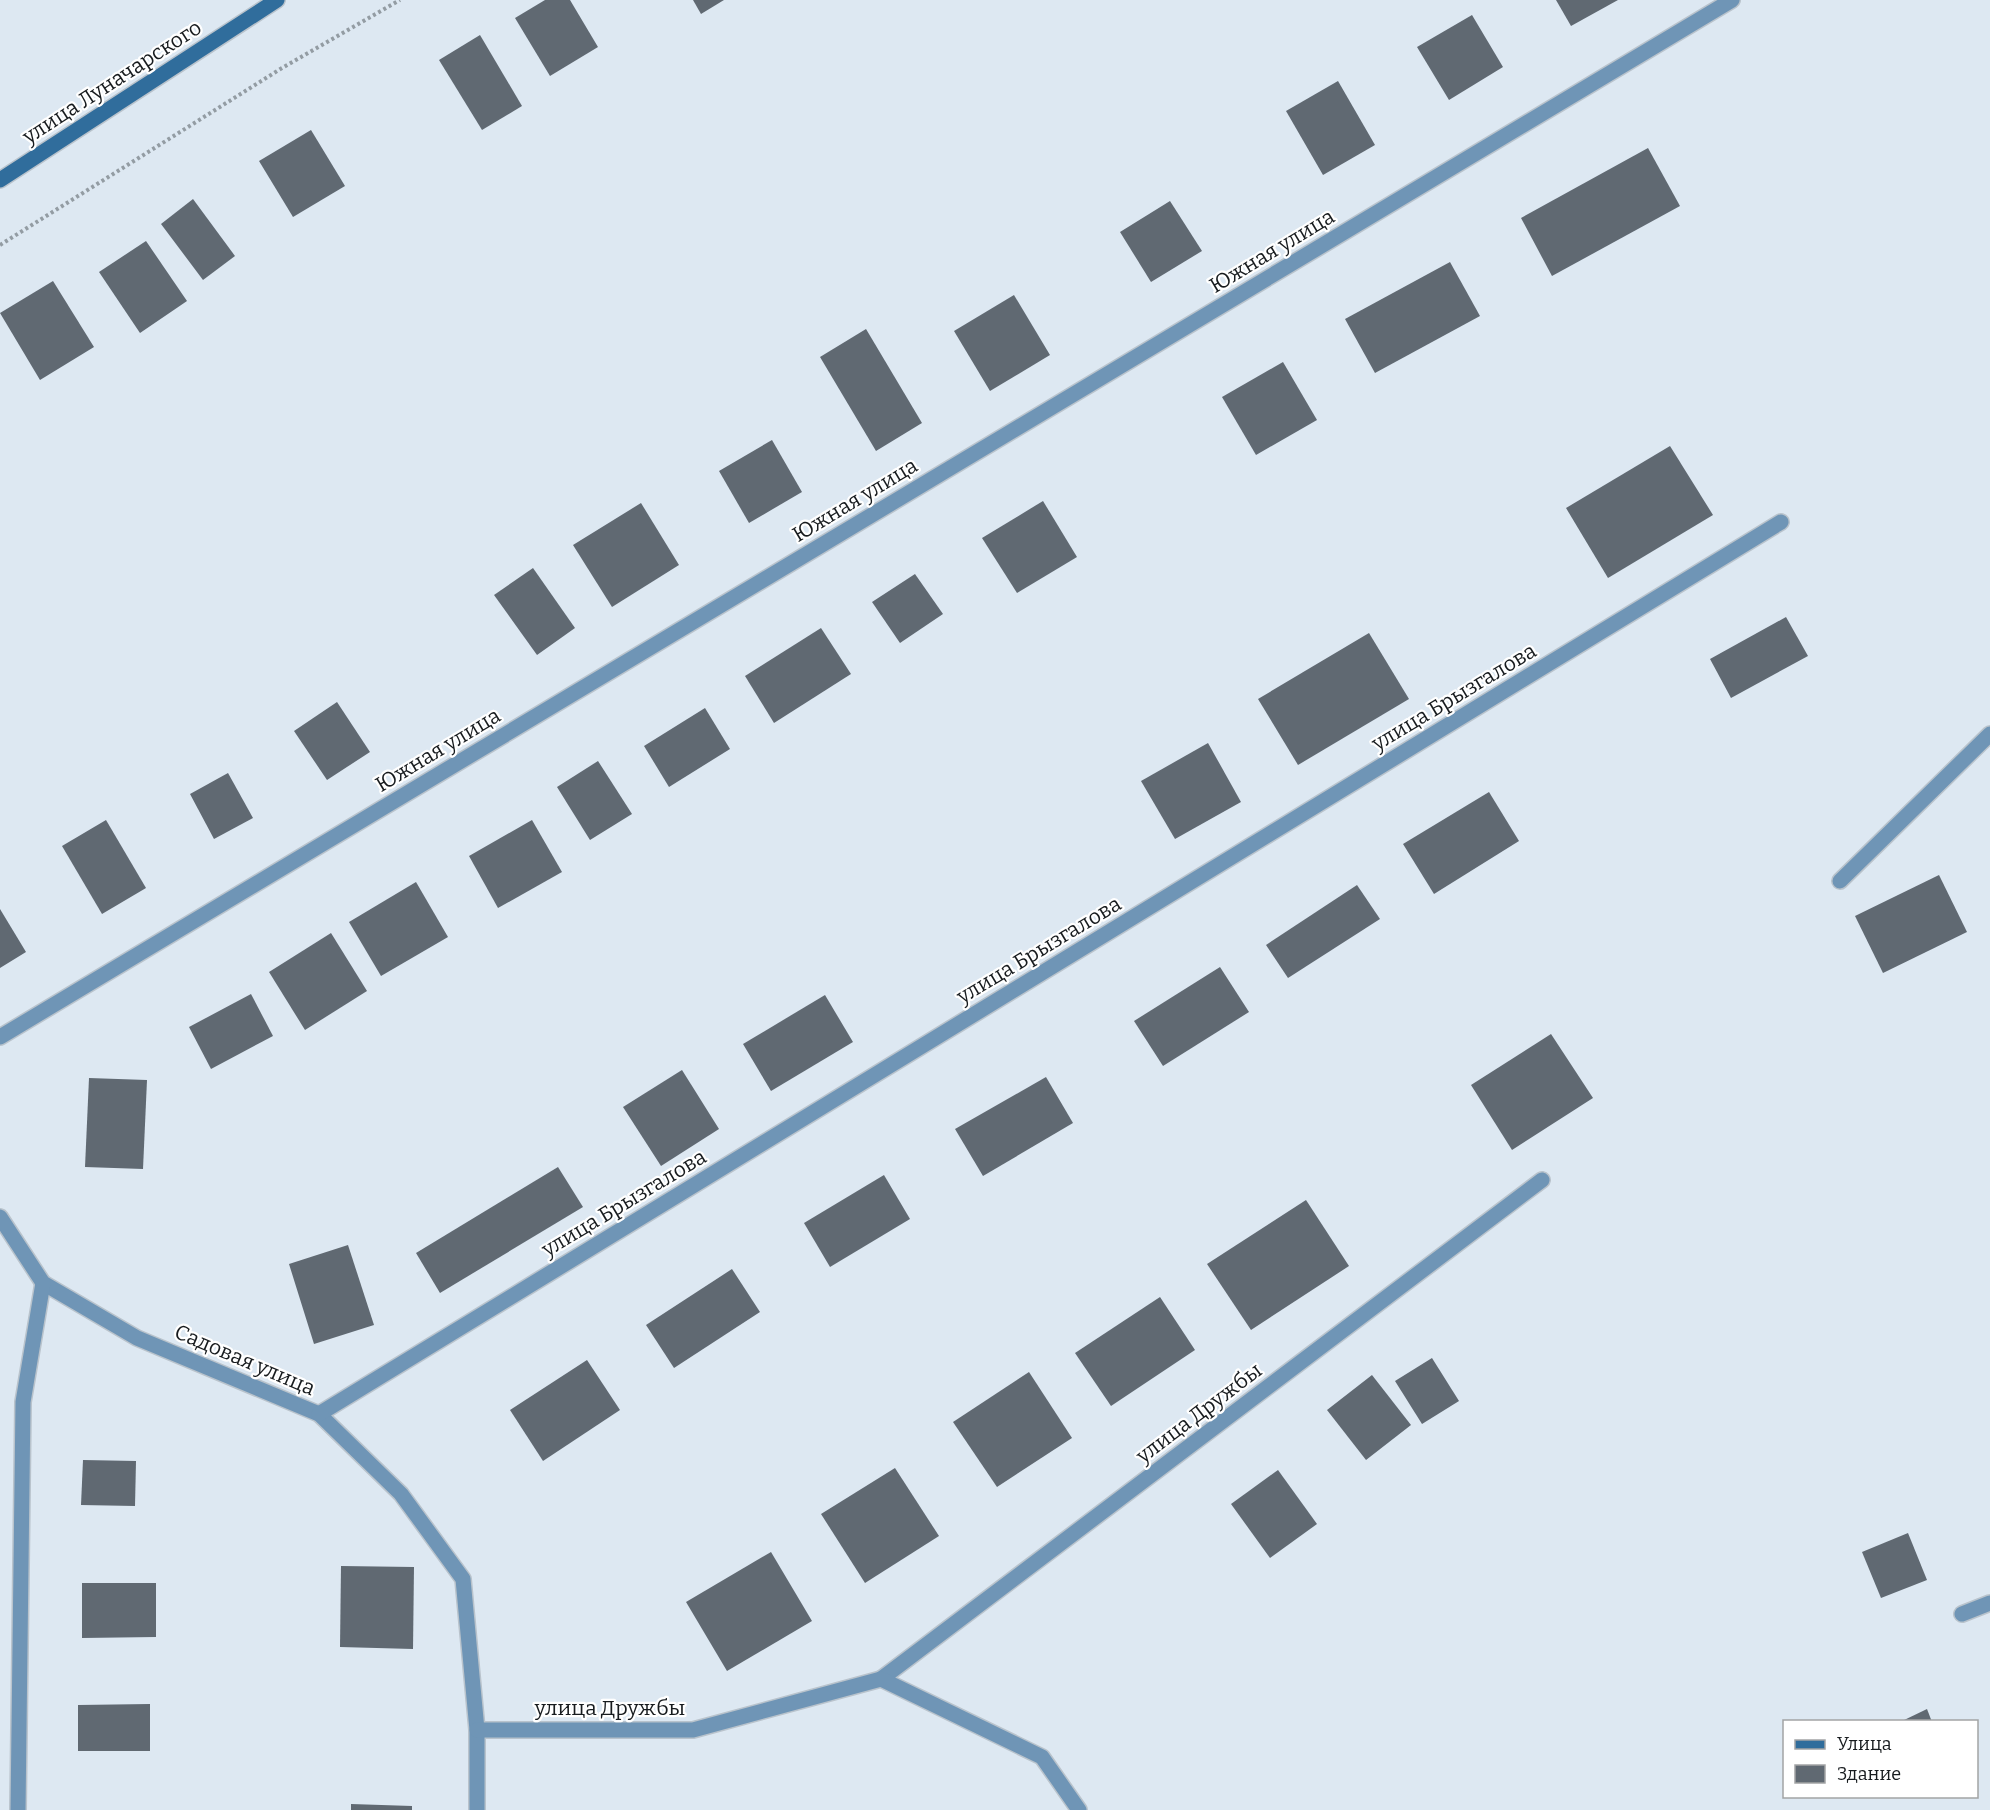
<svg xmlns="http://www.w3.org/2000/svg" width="1990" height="1810" font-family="Bitter,serif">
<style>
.building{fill:#606972}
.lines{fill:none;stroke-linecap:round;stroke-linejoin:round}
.street-casing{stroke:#b9c3cc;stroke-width:18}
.secondary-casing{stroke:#b9c3cc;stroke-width:18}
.path{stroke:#939ca3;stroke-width:4;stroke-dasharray:3 3;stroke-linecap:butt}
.street{stroke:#6f95b6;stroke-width:15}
.secondary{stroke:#306d9c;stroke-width:15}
.labels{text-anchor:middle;stroke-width:4.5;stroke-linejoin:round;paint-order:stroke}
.street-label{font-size:21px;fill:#171b1e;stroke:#fff}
</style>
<rect width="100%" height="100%" fill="#dde8f2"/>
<!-- building -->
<g class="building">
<path d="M545,0H570L598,47L550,76L515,18Z"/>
<path d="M693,0H724L701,14Z"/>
<path d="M1556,0H1618L1571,26Z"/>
<path d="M1472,15L1503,67L1449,100L1417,47Z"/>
<path d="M480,35L522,106L482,130L439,60Z"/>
<path d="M1338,81L1375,145L1323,175L1286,111Z"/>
<path d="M311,130L345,186L293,217L259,161Z"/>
<path d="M1648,148L1680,206L1552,276L1521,218Z"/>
<path d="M193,199L235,256L203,280L161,224Z"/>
<path d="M1170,201L1202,251L1151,282L1120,232Z"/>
<path d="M146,241L187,301L140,333L99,272Z"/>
<path d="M1450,262L1480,316L1375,373L1345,319Z"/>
<path d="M53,281L94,347L40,380L0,313Z"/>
<path d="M1014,295L1050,355L990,391L954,331Z"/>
<path d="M866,329L922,423L876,451L820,357Z"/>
<path d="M1283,362L1317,420L1256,455L1222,397Z"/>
<path d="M772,440L802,492L749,523L719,471Z"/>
<path d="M1670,446L1713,515L1608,578L1566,508Z"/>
<path d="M1043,501L1077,557L1017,593L982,538Z"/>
<path d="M641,503L679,565L612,607L573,545Z"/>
<path d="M533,568L575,628L537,655L494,595Z"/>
<path d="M915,574L943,614L900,643L872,602Z"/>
<path d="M1786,617L1808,656L1731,698L1710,659Z"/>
<path d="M821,628L851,674L774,723L745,676Z"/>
<path d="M1369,633L1409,699L1298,765L1258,699Z"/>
<path d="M337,702L370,752L327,780L294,731Z"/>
<path d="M705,708L730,749L669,787L644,746Z"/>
<path d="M1208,743L1241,802L1175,839L1141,781Z"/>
<path d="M598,761L632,814L590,840L557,787Z"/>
<path d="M228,773L253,818L214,839L190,794Z"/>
<path d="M1489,792L1519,841L1434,894L1403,844Z"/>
<path d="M106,820L146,888L102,914L62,846Z"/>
<path d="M532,820L562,872L498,908L469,856Z"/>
<path d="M1939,875L1967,932L1883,973L1855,916Z"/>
<path d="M416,882L448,937L381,976L349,922Z"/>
<path d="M1357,885L1380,919L1288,978L1266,945Z"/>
<path d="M0,909L26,952L0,968Z"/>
<path d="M331,933L367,991L305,1030L269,972Z"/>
<path d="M1220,967L1249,1012L1163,1066L1134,1021Z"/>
<path d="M251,994L273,1036L211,1069L189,1027Z"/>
<path d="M825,995L853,1042L771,1091L743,1044Z"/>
<path d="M1551,1034L1593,1098L1512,1150L1471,1085Z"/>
<path d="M682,1070L719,1129L661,1166L623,1107Z"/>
<path d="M1046,1077L1073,1123L983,1176L955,1129Z"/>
<path d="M89,1078L147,1080L143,1169L85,1167Z"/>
<path d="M558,1167L583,1207L440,1293L416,1253Z"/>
<path d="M884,1175L910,1219L830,1267L804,1223Z"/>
<path d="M1306,1200L1349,1266L1251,1330L1207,1264Z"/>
<path d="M348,1245L374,1325L314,1344L289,1264Z"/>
<path d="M732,1269L760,1312L674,1368L646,1325Z"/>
<path d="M1160,1297L1195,1350L1111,1406L1075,1353Z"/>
<path d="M1432,1358L1459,1401L1422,1424L1395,1381Z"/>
<path d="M587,1360L620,1410L543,1461L510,1410Z"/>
<path d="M1029,1372L1072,1438L997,1487L953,1422Z"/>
<path d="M1372,1375L1411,1425L1366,1460L1327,1410Z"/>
<path d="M83,1460L136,1461L135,1506L81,1505Z"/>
<path d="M895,1468L939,1536L865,1583L821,1514Z"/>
<path d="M1278,1470L1317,1524L1270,1558L1231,1504Z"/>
<path d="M1908,1533L1927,1580L1881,1598L1862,1552Z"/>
<path d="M771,1552L812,1621L727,1671L686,1602Z"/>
<path d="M341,1566L414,1567L413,1649L340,1647Z"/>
<path d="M82,1583H156V1637L82,1638Z"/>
<path d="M150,1704V1751H78V1705Z"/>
<path d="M1927,1709L1932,1722H1900Z"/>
<path d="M351,1804L412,1806V1810H351Z"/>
</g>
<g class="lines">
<!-- street casing -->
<g class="street-casing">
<g id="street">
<path d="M1840,881L1990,734"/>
<path d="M0,1037L1732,0"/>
<path d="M0,1217L43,1283L137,1338L319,1414L401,1494L463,1579L477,1730V1810"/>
<path d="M319,1414L1781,522"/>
<path d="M1962,1614L1990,1603"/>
<path d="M881,1679L1542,1180"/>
<path d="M477,1730H693L881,1679L1042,1757L1079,1810"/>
<path d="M18,1810L23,1402L43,1283"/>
</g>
</g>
<!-- secondary casing -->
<g class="secondary-casing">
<path id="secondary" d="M0,180L277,0"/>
</g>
<!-- path -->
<path class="path" d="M0,245L282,68L400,0"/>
<!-- street -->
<use href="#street" class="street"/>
<!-- secondary -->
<use href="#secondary" class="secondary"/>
</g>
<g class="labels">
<!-- street labels -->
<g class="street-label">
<text transform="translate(112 82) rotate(-33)" y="7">улица Луначарского</text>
<text transform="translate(1272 251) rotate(-31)" y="7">Южная улица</text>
<text transform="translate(855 500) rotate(-31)" y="7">Южная улица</text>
<text transform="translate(1454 697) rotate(-31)" y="7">улица Брызгалова</text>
<text transform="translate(438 750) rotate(-31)" y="7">Южная улица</text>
<text transform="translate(1039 950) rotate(-31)" y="7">улица Брызгалова</text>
<text transform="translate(624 1203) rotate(-31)" y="7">улица Брызгалова</text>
<text transform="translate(245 1360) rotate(23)" y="7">Садовая улица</text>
<text transform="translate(1199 1413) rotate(-37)" y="7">улица Дружбы</text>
<text x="610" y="1715">улица Дружбы</text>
</g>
</g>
<!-- legend -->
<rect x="1783" y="1720" width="195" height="78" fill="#ffffff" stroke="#a2a4a5" stroke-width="1.5"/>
<rect x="1795" y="1740" width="30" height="9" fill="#306d9c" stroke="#a2a4a5" stroke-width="1.5"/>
<text x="1837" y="1750" font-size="18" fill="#171b1e">Улица</text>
<rect x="1795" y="1765" width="30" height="18" fill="#606972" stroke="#a2a4a5" stroke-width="1.5"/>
<text x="1837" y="1780" font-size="18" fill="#171b1e">Здание</text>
</svg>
